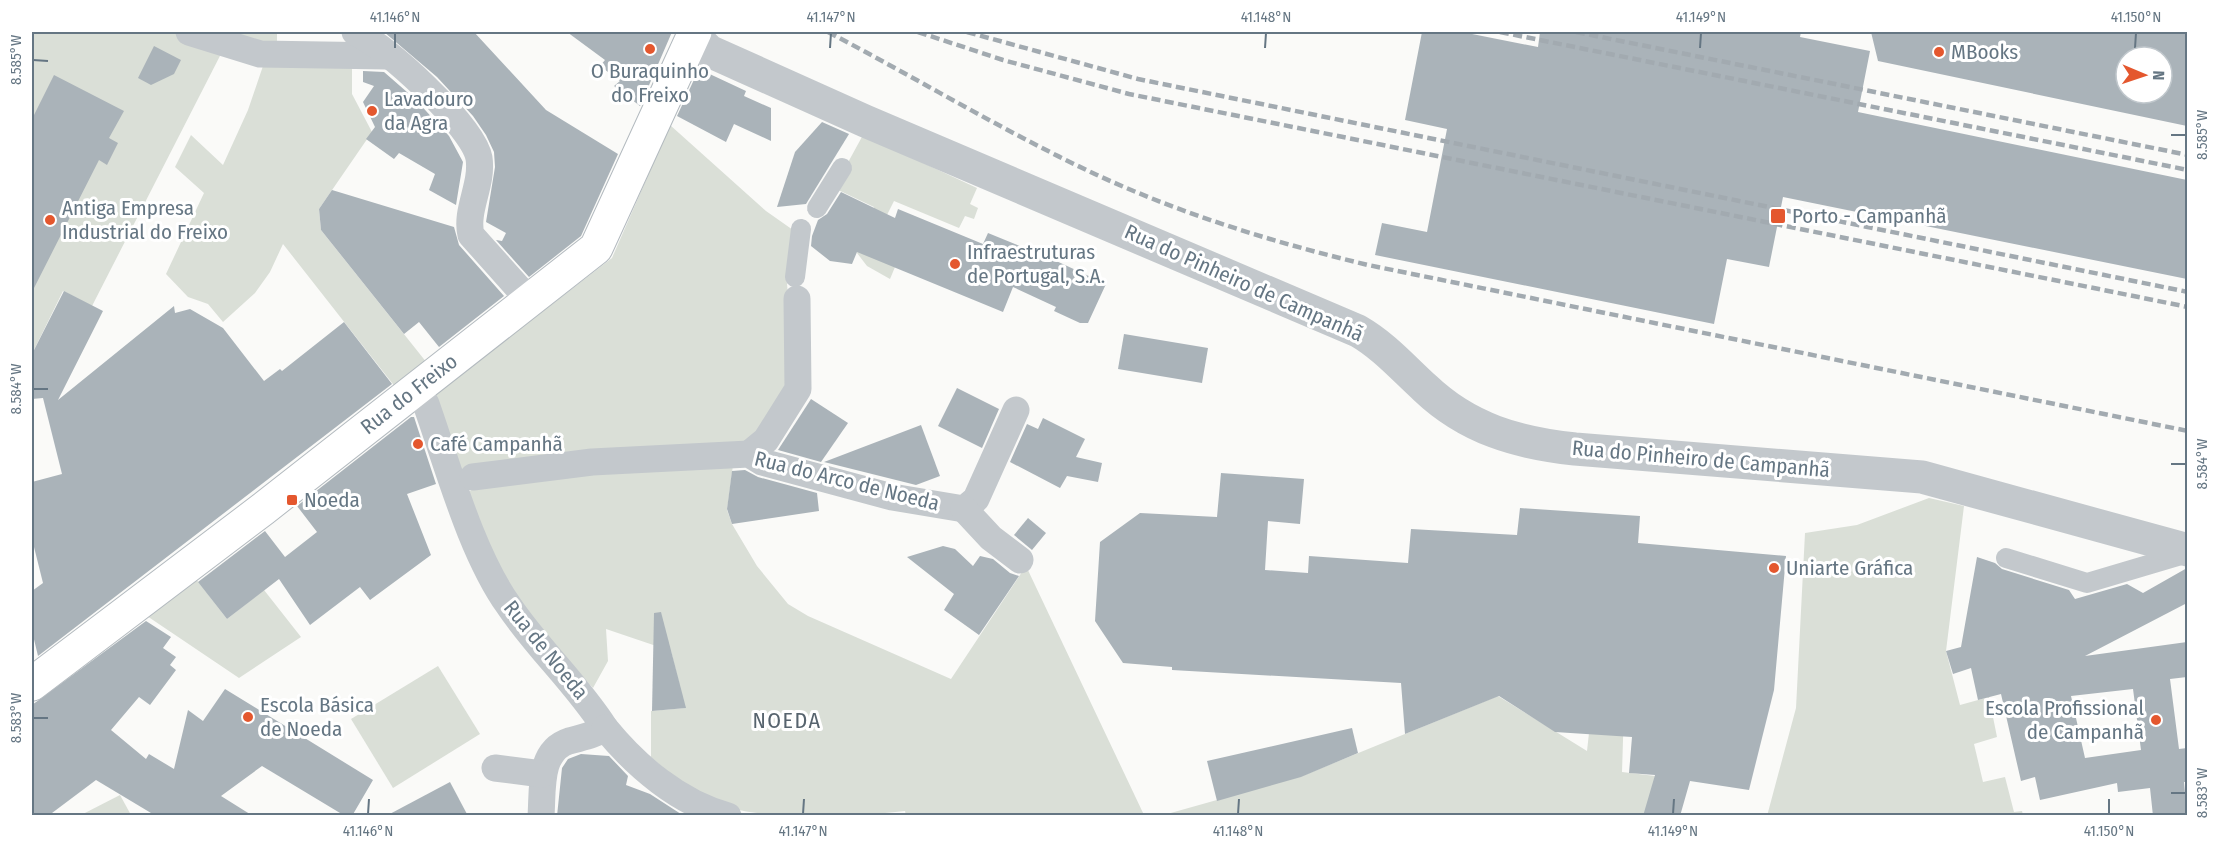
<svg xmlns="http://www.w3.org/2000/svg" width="2219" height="847" font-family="'Fira Sans Condensed',sans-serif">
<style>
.green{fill:#dadfd7}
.building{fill:#aab3b9;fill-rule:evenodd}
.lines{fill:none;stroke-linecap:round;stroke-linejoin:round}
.secondary-casing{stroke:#b3babf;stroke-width:35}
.pedestrian{stroke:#c3c8cc;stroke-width:20}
.minor{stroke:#c3c8cc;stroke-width:27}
.tertiary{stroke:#c3c8cc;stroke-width:33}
.secondary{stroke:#fff;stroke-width:33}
.rail{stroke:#a2aab0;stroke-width:4.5;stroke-dasharray:9 4.5;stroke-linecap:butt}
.ticks{fill:none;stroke:#657683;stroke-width:2}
.poi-dot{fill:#e4572e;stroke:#fff;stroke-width:2}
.labels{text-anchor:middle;stroke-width:6;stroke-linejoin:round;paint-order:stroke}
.poi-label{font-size:21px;fill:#657683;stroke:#fff;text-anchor:start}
.street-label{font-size:21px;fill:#657683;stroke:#fff}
.neighbourhood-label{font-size:22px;letter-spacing:1.5px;fill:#57646e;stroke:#fff}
.neatline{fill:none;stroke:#657683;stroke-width:2}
.ticks-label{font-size:15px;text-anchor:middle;fill:#657683}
</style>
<rect width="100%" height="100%" fill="#fafaf8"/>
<!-- green -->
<g class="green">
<path d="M32,32H178L223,50L92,306L63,291L32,354Z"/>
<path d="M209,32H277V48Z"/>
<path d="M264,63L352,67V94L372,132L319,209L321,230L427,363L396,388L283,244L270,272L255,293L223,322L208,304L188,297L166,274L204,193L175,167L191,135L223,165L248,110Z"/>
<path d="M670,125L766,211L793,230L786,272L790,319L788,383L758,430L740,449L459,471L434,395L612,258Z"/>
<path d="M863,135L977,188L970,204L978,208L974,219L965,216L959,228L894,201L884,221L895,267L890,279L867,266L857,253L874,207L834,188Z"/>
<path d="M733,465L727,510L732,524L757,566L788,604L808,616L951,679L1026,566L1144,815L906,816L905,811C849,817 752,823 701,798C683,789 667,770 651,757V711L685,708L671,651L606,629L608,661L593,688L513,600L467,494L476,485L593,468Z"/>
<path d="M1929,498L1964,506L1946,651L1960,705L1989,697L1997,737L1974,744L1983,782L2005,777L2014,812L2022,811L2023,815L1767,816L1796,708L1805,533L1857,525Z"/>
<path d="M196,579L227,619L264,590L301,637L239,678L147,616Z"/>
<path d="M438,666L480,734L393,788L351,719Z"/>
<path d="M1498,696L1587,751L1589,733L1624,708L1622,772L1655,776L1646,815L1160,816L1302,776Z"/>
<path d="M120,795L131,815H81Z"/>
</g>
<!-- building -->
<g class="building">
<path d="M384,32H474L546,110L618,154L581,236L529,277L496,240L502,241L506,233L486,222L495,167L494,152L486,135L473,116L437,77Z"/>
<path d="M567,32H672L640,106L614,86L620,81L600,66L605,60Z"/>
<path d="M1422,32H1462L1538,47L1540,32H1801L1800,37L1870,51L1858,112L2187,180V279L1783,197L1769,267L1727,259L1714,324L1375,255L1382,223L1427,232L1447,129L1405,120Z"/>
<path d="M1871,32H2187V126L1878,61ZM2126,57H2162V93H2126Z"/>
<path d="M154,46L181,60L174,74L151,85L138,78Z"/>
<path d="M699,69L746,91L744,96L771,108V141L734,124L726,142L677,116Z"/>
<path d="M363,71L384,72L415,99L449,136L463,162L456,205L429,190L435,174L399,153L394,159L366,139L375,127L363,102L374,86L363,82Z"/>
<path d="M54,75L124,111L109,138L118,143L107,165L99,160L32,292V119Z"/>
<path d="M822,122L849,134L806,204L777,207L795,152Z"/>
<path d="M332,190L454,227L459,245L504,296L439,347L419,322L404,334L321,230L319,209Z"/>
<path d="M841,192L895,218L898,209L983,244L988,233L1052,259L1106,284L1088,323H1080L1054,311L1056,307L1013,287L1003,312L857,252L852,264L830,261L811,246L812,236L818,220L827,214Z"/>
<path d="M64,291L103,311L58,400L174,306L175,313L190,309L223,328L264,381L280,369L282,371L344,322L392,384L38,656L32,631V591L43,583L32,539V482L62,474L43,398L32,399V354Z"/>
<path d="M1124,334L1208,348L1202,383L1118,369Z"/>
<path d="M957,388L999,409L982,448L938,426Z"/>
<path d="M811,399L848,423L821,462L778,450Z"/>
<path d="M411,417H414L436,484L407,494L431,555L370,600L360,587L310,625L279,579L227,619L198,582L265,531L285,557L317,532L297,506Z"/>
<path d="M1043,418L1085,439L1076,457L1102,463L1098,482L1067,476L1060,488L1010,462L1027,424L1038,429Z"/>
<path d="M921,425L940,476L916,485L824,462Z"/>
<path d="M745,470L758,477L817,493L819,511L732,524L727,509L732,471Z"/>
<path d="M1221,473L1304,479L1300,524L1268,521L1265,570L1308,573L1309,556L1408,563L1411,529L1517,535L1520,508L1640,516L1638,543L1786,556L1774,690L1749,790L1690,781L1680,816H1643L1655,775L1629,773L1632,737L1555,732L1499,696L1405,734L1401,683L1172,670V667L1123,663L1095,621L1100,542L1140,513L1217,517Z"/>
<path d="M1028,518L1046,533L1032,550L1014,535Z"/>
<path d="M943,546L955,549L973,566L980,556L993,559L1010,573L1019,576L979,635L944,610L954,594L907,557Z"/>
<path d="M1977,557L1995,563L2002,569L2069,590L2075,599L2127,584L2143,593L2187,568V603L2085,656L2187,642V677L2170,679L2179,749L2187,748V782H2184L2187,816H2153L2150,788L2118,792L2117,783L2040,800L2035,777L2021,781L2001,694L1978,700L1971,668L1953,674L1946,651L1961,647ZM2133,689L2141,750L2085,758L2071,696Z"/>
<path d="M661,612L686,708L652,711L654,613Z"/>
<path d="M146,621L171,637L163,648L176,657L170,665L176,670L150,705L139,697L111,730L146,759L149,754L174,769L188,710L203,721L225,689L373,780L352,816H345L262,766L221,796L253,816H156L96,780L48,816H32V705Z"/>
<path d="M1352,728L1358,753L1301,777L1217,801L1207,761Z"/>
<path d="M581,754L609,756L628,776L626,785L650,794L684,816H557L562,768L568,759Z"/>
<path d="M450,782L468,816H386Z"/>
</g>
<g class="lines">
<!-- secondary casing -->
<g class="secondary-casing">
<path id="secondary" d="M32,684L263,509L596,248L695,32"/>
</g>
<!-- pedestrian -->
<g class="pedestrian">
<path d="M817,208L842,168"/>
<path d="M795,277L801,229"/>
<path d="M2006,558L2087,583L2188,553"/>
</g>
<!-- minor -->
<g class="minor">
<path d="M189,32L260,54L387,56"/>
<path d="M355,32C385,45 473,126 479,158C483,185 465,210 471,235L530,301"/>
<path d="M415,388L426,404C448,466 471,553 509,606C538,649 577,684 605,728C593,736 583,737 569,741C538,751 543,790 541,816"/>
<path d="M749,454L766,440L798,389L797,299"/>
<path d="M473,477L592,462L749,454L762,462L892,497L964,509L976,499L1016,410"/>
<path d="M964,509L991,538L1020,560"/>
<path d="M605,728C636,766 679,803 728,816"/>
<path d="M495,768L542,774"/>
</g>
<!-- tertiary -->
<path class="tertiary" d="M693,35L709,51L865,121L1358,331C1384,346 1403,368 1425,388C1468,429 1518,443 1575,449L1922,477L2188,550"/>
<!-- secondary -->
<use href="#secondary" class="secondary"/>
<!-- rail -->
<g class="rail">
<path d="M828,32C918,79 1005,132 1097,175C1184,215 1276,243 1368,265L2188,431"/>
<path d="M918,32L1003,60L1129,94L2188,307"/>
<path d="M967,32L1138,79L2188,292"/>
<path d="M1500,32L2188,170"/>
<path d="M1576,32L2188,155"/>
</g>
</g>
<!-- ticks -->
<path class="ticks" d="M395,48V33M830,48L831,33M1265,48L1266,33M1700,48L1701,33M2135,48L2136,33M33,60L48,61M2171,135H2186M33,389H48M2171,464H2186M33,718H48M2171,793H2186M368,814L369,799M803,814L804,799M1238,814L1239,799M1673,814L1674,799M2109,814V799"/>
<!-- markers -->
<g class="poi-dot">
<circle cx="650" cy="49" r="6"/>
<circle cx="1939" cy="52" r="6"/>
<circle cx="372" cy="111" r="6"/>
<rect x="1770" y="208" width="16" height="16" rx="3"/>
<circle cx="50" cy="220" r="6"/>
<circle cx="955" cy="264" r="6"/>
<circle cx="418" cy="444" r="6"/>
<rect x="286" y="494" width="12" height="12" rx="3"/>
<circle cx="1774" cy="568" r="6"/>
<circle cx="248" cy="717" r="6"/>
<circle cx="2156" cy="720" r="6"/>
</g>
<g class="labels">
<!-- poi labels -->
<g class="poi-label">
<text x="1951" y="59">MBooks</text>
<text x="650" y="78" text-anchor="middle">O Buraquinho<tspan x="650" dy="24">do Freixo</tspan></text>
<text x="384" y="106">Lavadouro<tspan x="384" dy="24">da Agra</tspan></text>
<text x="62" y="215">Antiga Empresa<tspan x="62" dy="24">Industrial do Freixo</tspan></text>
<text x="1792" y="223">Porto - Campanhã</text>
<text x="967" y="259">Infraestruturas<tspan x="967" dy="24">de Portugal, S.A.</tspan></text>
<text x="430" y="451">Café Campanhã</text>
<text x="304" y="507">Noeda</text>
<text x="1786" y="575">Uniarte Gráfica</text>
<text x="260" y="712">Escola Básica<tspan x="260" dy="24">de Noeda</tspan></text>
<text x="2144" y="715" text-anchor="end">Escola Profissional<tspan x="2144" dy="24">de Campanhã</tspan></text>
</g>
<!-- street labels -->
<g class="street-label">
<text transform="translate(1244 283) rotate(24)" y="7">Rua do Pinheiro de Campanhã</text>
<text transform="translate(409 394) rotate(-38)" y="7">Rua do Freixo</text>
<text transform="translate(1701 459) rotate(5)" y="7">Rua do Pinheiro de Campanhã</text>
<text transform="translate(847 481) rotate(14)" y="7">Rua do Arco de Noeda</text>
<text transform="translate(546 650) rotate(51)" y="7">Rua de Noeda</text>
</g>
<!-- neighbourhood labels -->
<g class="neighbourhood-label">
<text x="787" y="728">NOEDA</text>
</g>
</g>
<!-- border -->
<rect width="2219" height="847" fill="none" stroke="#ffffff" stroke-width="66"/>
<!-- north arrow -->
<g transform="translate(2144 75) rotate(92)"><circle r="28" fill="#ffffff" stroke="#c1c8cd" stroke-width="1.5"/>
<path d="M0-4.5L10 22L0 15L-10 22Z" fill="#e4572e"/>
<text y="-9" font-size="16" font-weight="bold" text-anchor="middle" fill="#657683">N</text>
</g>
<rect x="33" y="33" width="2153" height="781" class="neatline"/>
<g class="ticks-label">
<text x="395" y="22">41.146°N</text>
<text x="831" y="22">41.147°N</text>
<text x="1266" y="22">41.148°N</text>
<text x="1701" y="22">41.149°N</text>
<text x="2136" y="22">41.150°N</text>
<text transform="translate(16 60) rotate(-90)" y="5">8.585°W</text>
<text transform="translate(2202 135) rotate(-90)" y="5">8.585°W</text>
<text transform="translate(16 389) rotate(-90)" y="5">8.584°W</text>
<text transform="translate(2202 464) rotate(-90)" y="5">8.584°W</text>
<text transform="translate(16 718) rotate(-90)" y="5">8.583°W</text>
<text transform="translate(2202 793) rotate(-90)" y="5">8.583°W</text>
<text x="368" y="836">41.146°N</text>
<text x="803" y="836">41.147°N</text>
<text x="1238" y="836">41.148°N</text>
<text x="1673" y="836">41.149°N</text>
<text x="2109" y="836">41.150°N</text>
</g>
</svg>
